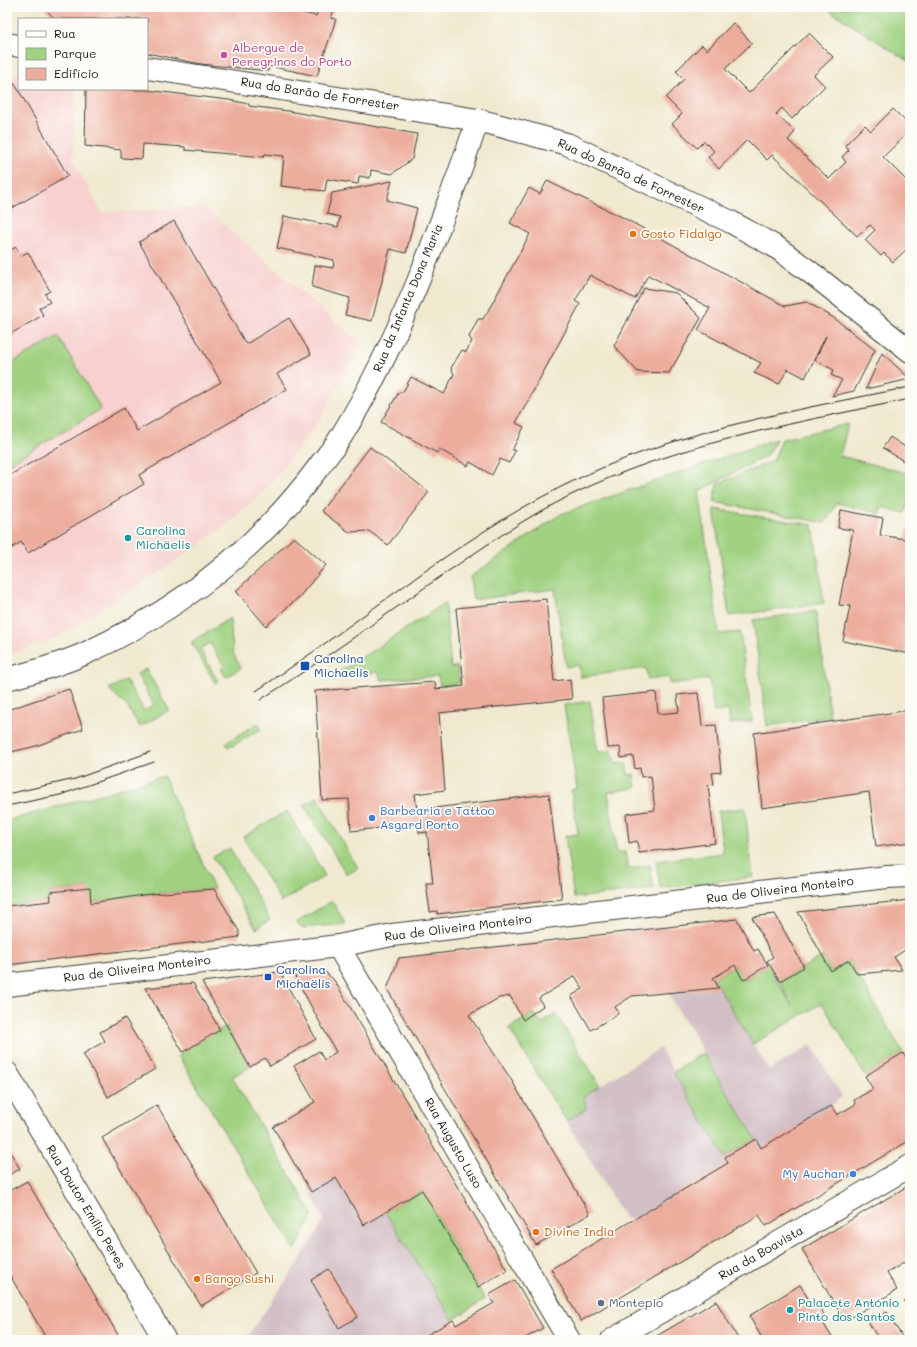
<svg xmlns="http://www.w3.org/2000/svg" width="917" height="1347" font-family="Mali,sans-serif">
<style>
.built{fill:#f7d0cf}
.industrial{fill:#d2bec5;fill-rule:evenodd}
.green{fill:#a0d282;stroke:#5e774f}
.building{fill:#edad9d}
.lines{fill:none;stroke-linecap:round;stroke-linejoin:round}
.minor-casing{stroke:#3c3b37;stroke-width:24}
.major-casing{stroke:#3c3b37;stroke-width:24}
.minor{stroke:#fff;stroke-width:22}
.major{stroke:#fff;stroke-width:22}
.tram{stroke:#1c1c1c;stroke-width:1}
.hotel-dot{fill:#d1479c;stroke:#fdfcf7;stroke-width:1.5}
.food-dot{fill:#e8710a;stroke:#fdfcf7;stroke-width:1.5}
.culture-dot{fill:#0f9aa8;stroke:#fdfcf7;stroke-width:1.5}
.transit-dot{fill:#1a4fb4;stroke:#fdfcf7;stroke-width:1.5}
.shop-dot{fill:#3f7fe0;stroke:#fdfcf7;stroke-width:1.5}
.service-dot{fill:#5c6f8a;stroke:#fdfcf7;stroke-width:1.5}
.labels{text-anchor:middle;stroke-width:3.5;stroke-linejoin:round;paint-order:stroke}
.hotel-label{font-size:12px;fill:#b23c85;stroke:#fdfcf7;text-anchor:start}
.street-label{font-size:12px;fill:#1c1c1c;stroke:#fdfcf7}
.food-label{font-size:12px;fill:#c56008;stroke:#fdfcf7;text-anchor:start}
.culture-label{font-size:12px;fill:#0d838f;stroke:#fdfcf7;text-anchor:start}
.transit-label{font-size:12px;fill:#164399;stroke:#fdfcf7;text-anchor:start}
.shop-label{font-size:12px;fill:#366cbe;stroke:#fdfcf7;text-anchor:start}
.service-label{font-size:12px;fill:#4e5e75;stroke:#fdfcf7;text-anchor:start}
</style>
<rect width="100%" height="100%" fill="#fdfcf7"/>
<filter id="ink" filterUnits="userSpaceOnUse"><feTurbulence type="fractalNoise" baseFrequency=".025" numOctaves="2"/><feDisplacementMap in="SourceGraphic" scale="8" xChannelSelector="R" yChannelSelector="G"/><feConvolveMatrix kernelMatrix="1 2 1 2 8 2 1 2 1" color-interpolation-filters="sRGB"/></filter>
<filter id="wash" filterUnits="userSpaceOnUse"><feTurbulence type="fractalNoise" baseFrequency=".012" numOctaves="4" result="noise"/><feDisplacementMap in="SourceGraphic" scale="16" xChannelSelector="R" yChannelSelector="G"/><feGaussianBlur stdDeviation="0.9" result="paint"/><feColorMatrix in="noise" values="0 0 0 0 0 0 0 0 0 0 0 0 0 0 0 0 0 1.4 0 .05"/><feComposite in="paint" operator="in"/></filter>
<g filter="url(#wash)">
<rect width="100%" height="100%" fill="#f0e9cf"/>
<!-- built -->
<path class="built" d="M7,73L19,74V89H76L73,160L102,213L204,207L360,343L341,382L319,421L292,457L265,490L222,529L148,580L54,639L7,655Z"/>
<!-- industrial -->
<g class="industrial">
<path d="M719,988L769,1070L811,1045L842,1096L831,1106L761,1148L668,993Z"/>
<path d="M660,1048L728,1163L632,1220L625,1218L566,1121L586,1109L584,1096Z"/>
<path d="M336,1178L364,1225L385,1212L453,1320L418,1340H245L299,1262L324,1220L311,1192ZM329,1270L357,1317L339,1328L311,1280Z"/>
</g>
<!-- green -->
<g class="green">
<path d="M824,7H910V62L903,58Z"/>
<path d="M58,336L101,409L7,465V366Z"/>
<path d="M848,424L840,456L910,474V496L905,513L881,507L880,514L837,503L825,523L714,502L717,484L773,461L782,439Z"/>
<path d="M776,439L768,455L699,491L719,634L740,632L752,721L730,724L728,710L714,712L709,679L670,684L669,677L648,680L646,668L580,677L579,665L566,667L555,589L473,600L470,577L561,514Z"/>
<path d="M714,509L813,525L824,603L729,616Z"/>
<path d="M445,603L451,668L457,666L460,683L440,686L438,676L381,680L378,672L329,679Z"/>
<path d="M816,611L830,717L767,726L753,620Z"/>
<path d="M230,618L233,653L241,668L226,677L221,669L224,666L210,643L200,649L218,681L215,683L191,642Z"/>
<path d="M146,669L169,710L140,727L127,706L109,689L126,680L144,711L154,705L137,674Z"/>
<path d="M590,701L598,752L612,750L615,764L626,763L628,775L634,774L636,788L608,792L617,853L625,852L628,869L650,865L654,889L574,898L565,836L578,834L571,790L577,789L564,705Z"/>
<path d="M258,723L261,729L229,748L226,743Z"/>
<path d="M164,776L214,889L150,894L91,903L89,888L50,892L51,901L7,906V821Z"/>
<path d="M317,797L358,868L347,875L304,805Z"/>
<path d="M745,808L753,877L660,888L656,861L723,853L718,811Z"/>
<path d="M287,811L325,876L281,902L243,837Z"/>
<path d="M230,848L270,920L256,929L213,857Z"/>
<path d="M332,901L346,924L301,928L297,922Z"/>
<path d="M823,956L831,971L849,960L903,1053L865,1076L822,1003L753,1044L713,978L735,965L744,980L768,965L792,1006L780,981Z"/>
<path d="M534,1013L541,1023L556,1014L600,1086L584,1096L586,1109L566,1121L509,1028Z"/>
<path d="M226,1026L250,1067L232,1077L313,1215L295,1250L178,1055Z"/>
<path d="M703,1053L756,1139L725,1157L673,1072Z"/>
<path d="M422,1190L485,1299L453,1320L385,1212Z"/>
</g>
<g id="blocks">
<!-- building -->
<g class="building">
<path d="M43,7H281L316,16L319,7H335L331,18L336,19L317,76L269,66L268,71L201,64L147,53V19H55Z"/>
<path d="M733,23L752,43L725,69L749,93L809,33L833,57L814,75L825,86L792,119L782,108L776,114L795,132L788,140L829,179L846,162L842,157L849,150L845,145L865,125L871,131L893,109L910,126V131L883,157L908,182L910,180V246L893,262L884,253L881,256L865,240L875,230L870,225L857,236L772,155L767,160L747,140L719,169L708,157L714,151L704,141L697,148L672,124L682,114L666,98L684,79L676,71L702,45L707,50Z"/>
<path d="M15,84L68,176L7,211V88Z"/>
<path d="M86,89L146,90L229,100L249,104V106L288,111L417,134L412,159L392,174L371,170L370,178L359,176L358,184L327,179L325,191L281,186L284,156L265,154L264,157L185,150V147L143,144L142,159L121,158V150L85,146Z"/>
<path d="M392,181L387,200L417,208L406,253L390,249L372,321L345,315L350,298L312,287L315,265L333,268L334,260L277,248L284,216L338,227L340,217L327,214L332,193Z"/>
<path d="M547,181L622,217L785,306L807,302L834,318L875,350L854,391L832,396L842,380L831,375L834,370L815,360L826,336L805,378L788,369L779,384L754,373L761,363L698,330L710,308L648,275L635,299L590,275L575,301L580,304L516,423L524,427L512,450L515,451L509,463L500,459L492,475L470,462L468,466L439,449L437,453L381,422L399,392H403L411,377L444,394L454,374L451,368L462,350L466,352L472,341L469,337L478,319H483L488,311L530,234L510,223L529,188L540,194Z"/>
<path d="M174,221L246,344L289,318L311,354L277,374L287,389L139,475L144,484L28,553L21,542L7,551V477L124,408L137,431L221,382L139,242Z"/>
<path d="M16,247L21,256L28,252L50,291L45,294L50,302L39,308L43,315L7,336V252Z"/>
<path d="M644,288L676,293L701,318L669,373L638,372L614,346Z"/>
<path d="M882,353L910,379L866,389Z"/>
<path d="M890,437L910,450V465L883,448Z"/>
<path d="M370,447L429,492L388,545L369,531L349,532L321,511Z"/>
<path d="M841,510L883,518L880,535L905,539L910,522V654L843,641L850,606L839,605L853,530L838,528Z"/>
<path d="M294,537L326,565L299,597L266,626L236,591Z"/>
<path d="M546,599L554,681L570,679L572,699L439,713L445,790L415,794L417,810L549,794L562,899L437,914V911L430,912L426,883H433L427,832L419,833L418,824L351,831L349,799L322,800L315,691L435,682L436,689L464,686L456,608Z"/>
<path d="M69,689L83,729L36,746L7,753V710Z"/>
<path d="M656,692L658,714L679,712L677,695L698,693L702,726L716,725L721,772L712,773L714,784L708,785L715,843L639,853L637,841L629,843L626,814L655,810L651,776L641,777L640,768L635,769L633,756L621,758L620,747L608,748L602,698Z"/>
<path d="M910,710V842L876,847L869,792L762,808L754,733Z"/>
<path d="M90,888L91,903L150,894L214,889L239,931V937L7,965V906L51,901L50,892Z"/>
<path d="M910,900V947L894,957L902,970L857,974L849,960L831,971L798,912Z"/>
<path d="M775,914L804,967L780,981L767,961L773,957L752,917Z"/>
<path d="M737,919L754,951L758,949L768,965L743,980L735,965L713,978L719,988L632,996L615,1007L619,1013L591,1030L571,996L583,989L575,976L539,998L543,1006L523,1020L510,996L499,998L469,1015L512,1081L590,1214L536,1245L387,989L399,958Z"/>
<path d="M312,969L324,971L334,980L507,1270L478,1287L422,1190L364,1225L336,1178L311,1192L273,1127L315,1102L294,1066L319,1051L324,1060L336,1052L292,971Z"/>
<path d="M280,972L316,1039L270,1066L265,1058L250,1067L202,982Z"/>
<path d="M193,983L220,1030L183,1052L145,988Z"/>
<path d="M125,1018L155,1069L108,1097L83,1054L105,1041L100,1032Z"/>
<path d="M903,1053L910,1065V1140L766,1226L759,1215L581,1321L551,1269L728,1163L725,1157L756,1139L761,1148L831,1106L837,1115L856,1104L854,1100L873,1089L865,1076Z"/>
<path d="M157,1105L256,1273L201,1306L102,1138Z"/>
<path d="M7,1147L20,1169L7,1176Z"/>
<path d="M27,1181L87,1282L121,1340H47L7,1270V1192Z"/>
<path d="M906,1187L910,1195V1259L887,1273L897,1290L845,1321L802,1249Z"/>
<path d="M329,1269L358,1317L339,1328L311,1280Z"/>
<path d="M515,1280L543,1328L522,1340H418L453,1320L456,1325L494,1303L489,1295Z"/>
<path d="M800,1285L812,1305L817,1302L824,1315L820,1318L833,1339L754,1340L761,1336L749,1316Z"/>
<path d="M910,1298V1312L904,1301Z"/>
<path d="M716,1301L739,1340H650Z"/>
<path d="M887,1312L904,1340H879L869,1323Z"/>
</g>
</g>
</g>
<g filter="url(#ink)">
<use href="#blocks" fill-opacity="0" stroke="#3c3b37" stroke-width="1"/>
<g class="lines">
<!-- minor casing -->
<g class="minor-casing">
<g id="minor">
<path d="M7,44L19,46"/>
<path d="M147,68L478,120L567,144L731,222L776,247L818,278L910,351"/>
<path d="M7,679C33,672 59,665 84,654C177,611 256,551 317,469C325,458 335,447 342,435C402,337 440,227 478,120"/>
<path d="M338,946L569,1340"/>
<path d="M7,985L338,946L392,935L887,877L910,876"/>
<path d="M7,1073L165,1340"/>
</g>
</g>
<!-- major casing -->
<g class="major-casing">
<path id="major" d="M612,1340L910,1166"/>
</g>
<!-- minor -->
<use href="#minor" class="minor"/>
<!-- major -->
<use href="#major" class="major"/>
<!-- tram -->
<g class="tram">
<path d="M256,691C357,625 454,541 561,487C671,431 791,411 910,387"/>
<path d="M260,700C324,660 385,615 447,572C487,545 527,516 571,495C678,443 794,423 910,399"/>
<path d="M7,794L75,779L150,752"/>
<path d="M7,806L60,795L154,762"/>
</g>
</g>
</g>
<!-- markers -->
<circle class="hotel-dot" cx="224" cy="55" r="4"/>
<g class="food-dot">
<circle cx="633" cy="234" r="4"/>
<circle cx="536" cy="1232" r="4"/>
<circle cx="197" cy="1279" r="4"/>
</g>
<g class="culture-dot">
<circle cx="128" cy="538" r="4"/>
<circle cx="790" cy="1310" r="4"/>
</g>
<g class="transit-dot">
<rect x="300" y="661" width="10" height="10" rx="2"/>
<rect x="264" y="973" width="8" height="8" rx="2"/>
</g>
<g class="shop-dot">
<circle cx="372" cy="818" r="4"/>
<circle cx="853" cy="1174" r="4"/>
</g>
<circle class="service-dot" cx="601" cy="1303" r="4"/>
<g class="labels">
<!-- hotel labels -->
<g class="hotel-label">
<text x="232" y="52">Albergue de<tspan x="232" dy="14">Peregrinos do Porto</tspan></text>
</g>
<!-- street labels -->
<g class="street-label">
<text transform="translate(320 94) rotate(9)" y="4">Rua do Barão de Forrester</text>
<text transform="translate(631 176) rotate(25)" y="4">Rua do Barão de Forrester</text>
<text transform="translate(408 298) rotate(-67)" y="4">Rua da Infanta Dona Maria</text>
<text transform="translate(780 890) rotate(-7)" y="4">Rua de Oliveira Monteiro</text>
<text transform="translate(458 928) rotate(-7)" y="4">Rua de Oliveira Monteiro</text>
<text transform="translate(137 969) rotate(-7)" y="4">Rua de Oliveira Monteiro</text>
<text transform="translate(453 1143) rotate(60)" y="4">Rua Augusto Luso</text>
<text transform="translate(86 1207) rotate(59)" y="4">Rua Doutor Emílio Peres</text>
<text transform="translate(761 1253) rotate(-30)" y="4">Rua da Boavista</text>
</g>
<!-- food labels -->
<g class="food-label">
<text x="641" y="238">Gosto Fidalgo</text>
<text x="544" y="1236">Divine India</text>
<text x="205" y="1283">Bango Sushi</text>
</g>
<!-- culture labels -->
<g class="culture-label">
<text x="136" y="535">Carolina<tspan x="136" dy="14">Michäelis</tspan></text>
<text x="798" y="1307">Palacete António<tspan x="798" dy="14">Pinto dos Santos</tspan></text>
</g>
<!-- transit labels -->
<g class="transit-label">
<text x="314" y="663">Carolina<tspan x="314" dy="14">Michaelis</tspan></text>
<text x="276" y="974">Carolina<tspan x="276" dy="14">Michaëlis</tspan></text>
</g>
<!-- shop labels -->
<g class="shop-label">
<text x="380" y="815">Barbearia e Tattoo<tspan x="380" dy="14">Asgard Porto</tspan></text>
<text x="845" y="1178" text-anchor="end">My Auchan</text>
</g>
<!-- service labels -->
<g class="service-label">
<text x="609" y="1307">Montepio</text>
</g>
</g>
<!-- margin -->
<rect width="917" height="1347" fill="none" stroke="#fdfcf7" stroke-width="24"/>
<!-- legend -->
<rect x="18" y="18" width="130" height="72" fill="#fdfcf7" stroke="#a3a29f"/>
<rect x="26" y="31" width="20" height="6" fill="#ffffff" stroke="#a3a29f"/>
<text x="54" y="38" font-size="12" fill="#1c1c1c">Rua</text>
<rect x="26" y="48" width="20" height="12" fill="#a0d282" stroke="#a3a29f"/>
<text x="54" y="58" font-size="12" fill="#1c1c1c">Parque</text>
<rect x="26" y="68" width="20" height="12" fill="#edad9d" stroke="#a3a29f"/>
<text x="54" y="78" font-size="12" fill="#1c1c1c">Edifício</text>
</svg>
